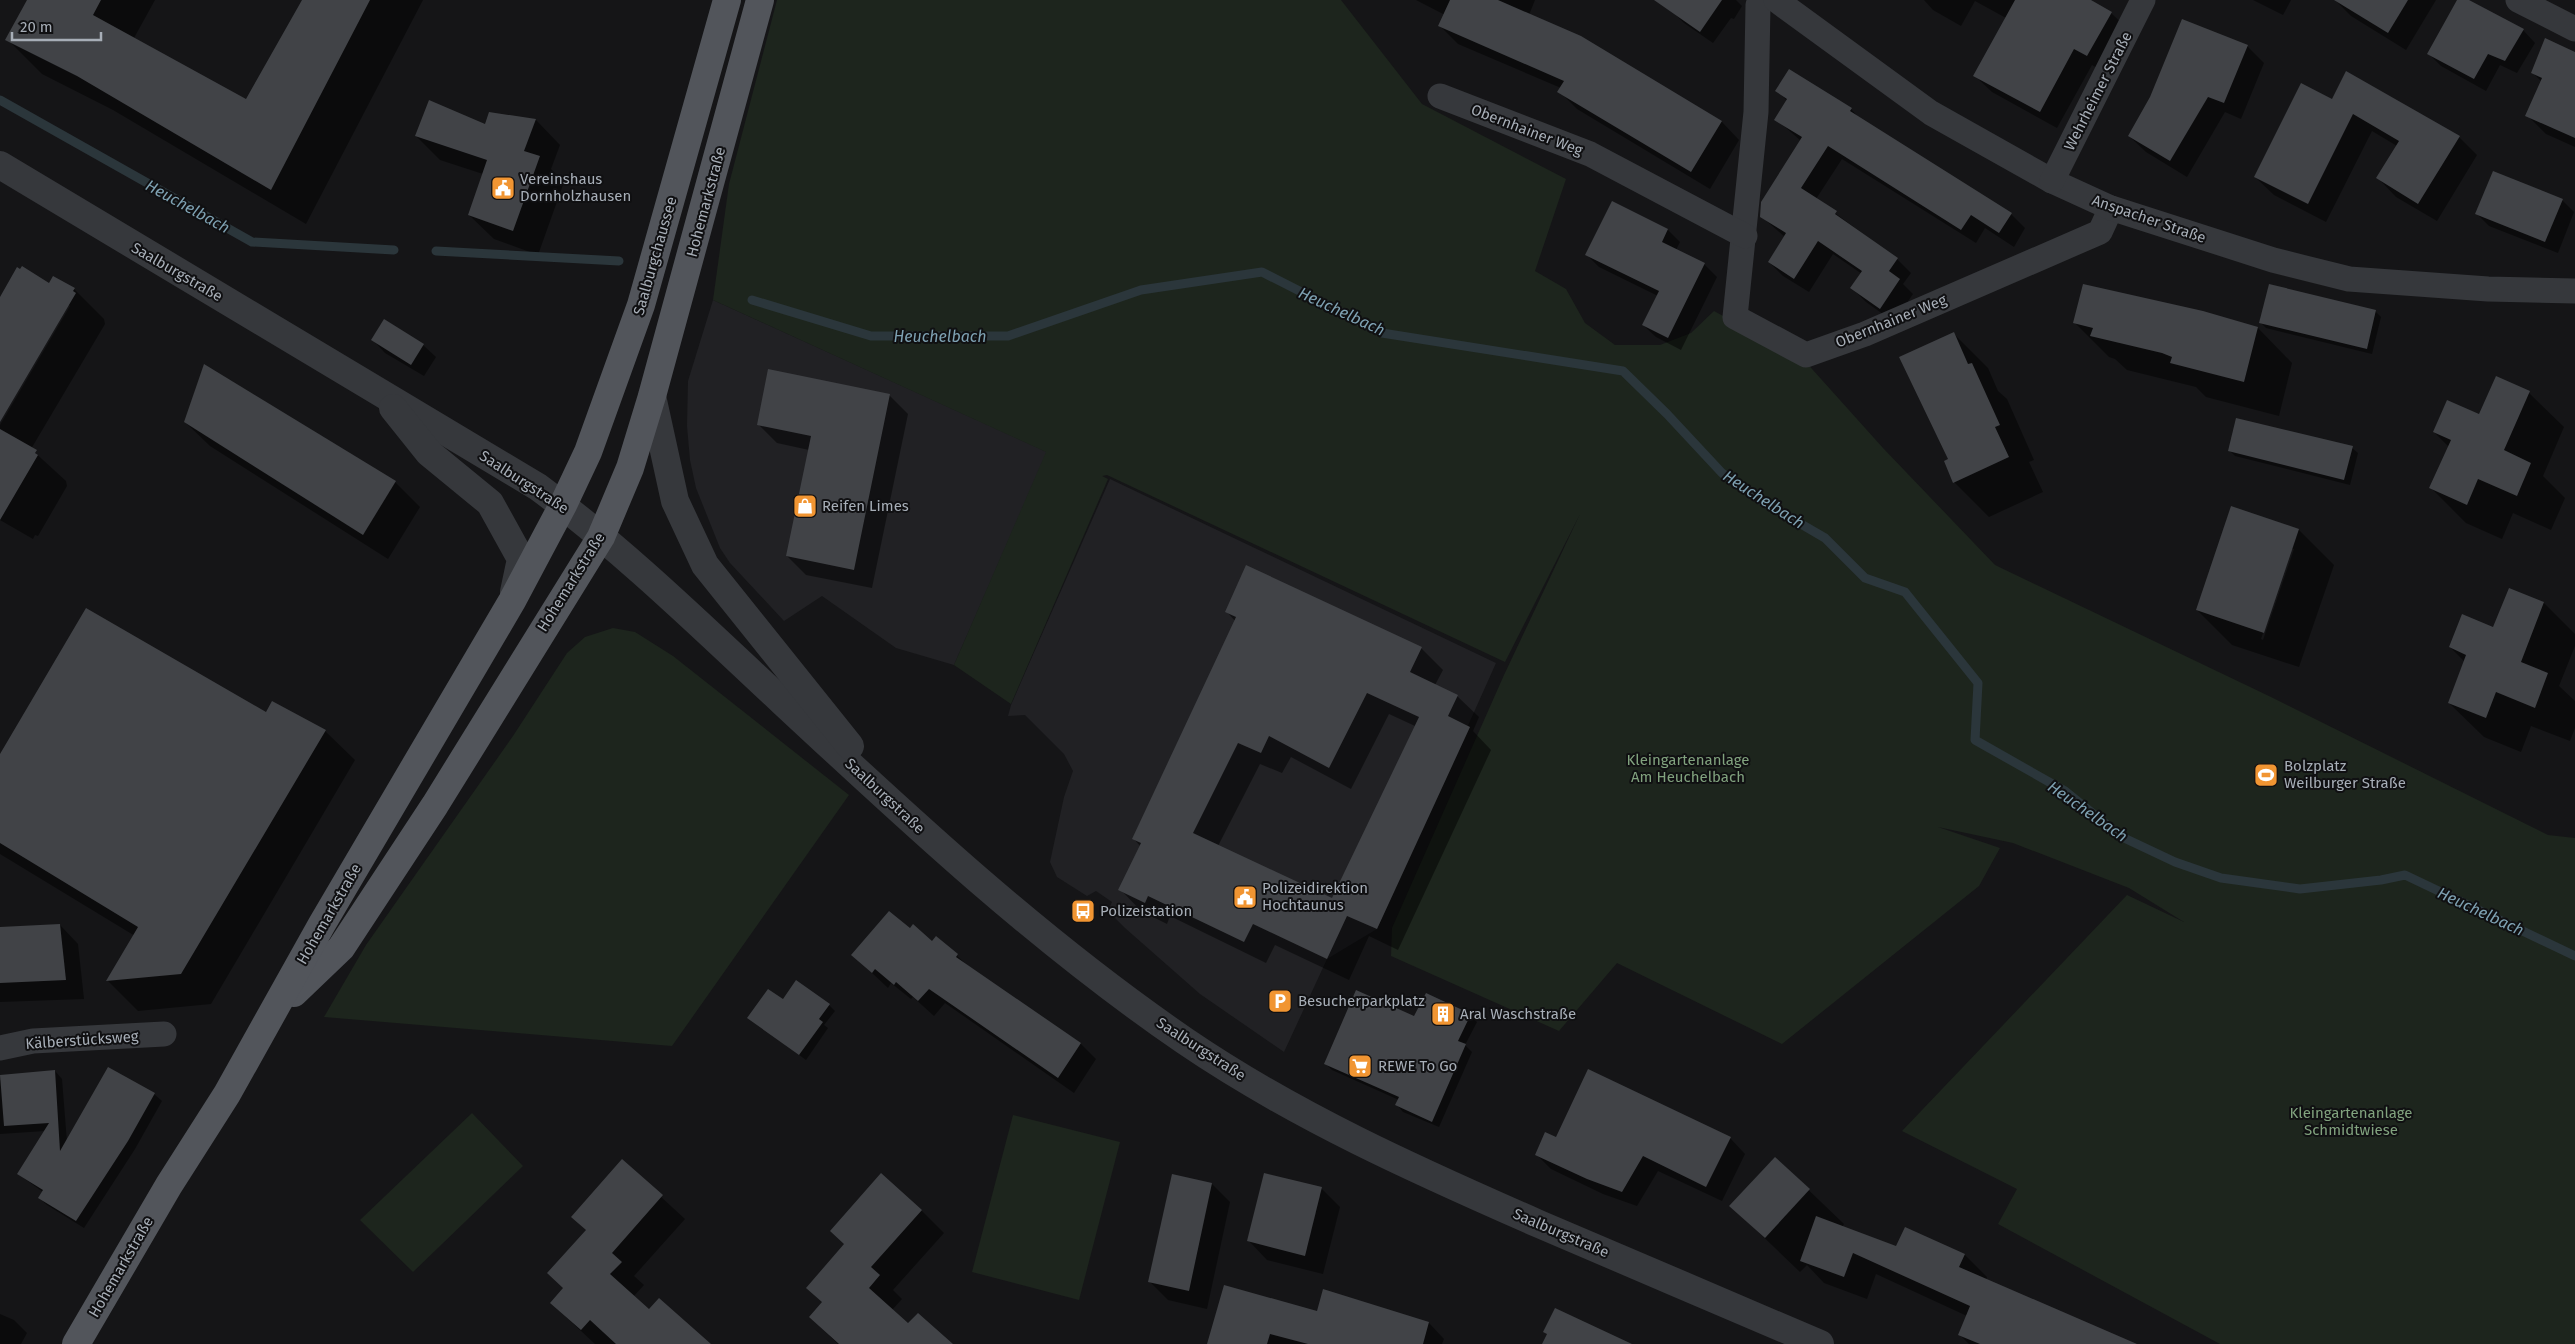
<svg xmlns="http://www.w3.org/2000/svg" width="2575" height="1344" font-family="'Fira Sans',sans-serif">
<style>
.built{fill:#212124}
.green{fill:#1d251d}
.shadow{fill:#0007;fill-rule:evenodd}
.lines{fill:none;stroke-linecap:round;stroke-linejoin:round}
.stream{stroke:#2b363b;stroke-width:9}
.building{fill:#414347;fill-rule:evenodd}
.minor{stroke:#36383c;stroke-width:25}
.tertiary{stroke:#36383c;stroke-width:28}
.primary{stroke:#52555b;stroke-width:28}
.labels{text-anchor:middle;stroke-width:4;stroke-linejoin:round;paint-order:stroke}
.street-label{font-size:15px;fill:#a7aeb7;stroke:#101012}
.poi-label{font-size:15px;fill:#a7aeb7;stroke:#101012;text-anchor:start}
.park-label{font-size:15px;fill:#81a27e;stroke:#101012}
.water-label{font-size:16px;font-style:italic;fill:#7ea1b2;stroke:#101012}
</style>
<rect width="100%" height="100%" fill="#151517"/>
<!-- built -->
<g class="built">
<path d="M713,300L1047,452L954,665L896,648L822,596L784,621L730,563L720,548L696,488L690,460L687,426L688,381Z"/>
<path d="M1110,479L1496,663L1377,929L1327,959L1284,1052L1200,994L1125,928L1108,911L1112,902L1096,891L1087,896L1057,877L1050,862L1064,797L1073,771L1064,754L1025,715L1008,716L1011,705Z"/>
</g>
<!-- green -->
<g class="green">
<path d="M777,0H1341L1422,104L1566,179L1535,271L1566,289L1585,323L1615,345H1660L1691,333L1714,311L1804,360L1883,448L1995,565L2271,697L2548,835L2575,838V1344H2220L1998,1224L2017,1189L1902,1131L2127,895L2184,922L2129,888L2013,843L1938,827L2000,848L1979,886L1782,1044L1617,963L1559,1031L1391,956L1392,928L1504,675L1580,514L1505,662L1107,475L1102,476L1108,479L1011,704L954,665L1046,452L713,300L729,184Z"/>
<path d="M613,628L635,632L673,656L849,795L672,1046L324,1017L366,945L513,736L567,653L585,637Z"/>
<path d="M472,1113L523,1166L413,1272L360,1220Z"/>
<path d="M1013,1115L1120,1142L1079,1300L972,1272Z"/>
</g>
<!-- shadow -->
<g class="shadow">
<path d="M28,0H155L134,38L247,101L303,0H423L306,224L113,110L42,74L7,39Z"/>
<path d="M1416,0H1535L1529,15L1580,37L1722,122L1739,140L1710,189L1577,109L1559,91L1561,88L1458,44L1440,26L1445,15Z"/>
<path d="M1680,0H1736L1742,6L1734,19L1731,18L1713,43L1684,23L1672,11Z"/>
<path d="M1924,0H2088L2111,13L2128,29L2104,72L2092,65L2057,128L1992,92L1975,76L2006,18L1975,1L1961,26L1933,10Z"/>
<path d="M2253,0H2291L2283,15Z"/>
<path d="M2335,0H2436L2406,50L2351,16Z"/>
<path d="M2458,0H2466L2523,30L2535,43L2517,73L2500,65L2486,91L2441,66L2429,54Z"/>
<path d="M2247,46L2264,63L2241,119L2225,112L2187,177L2146,152L2129,136Z"/>
<path d="M2575,53V147L2546,134L2527,115L2542,82L2533,73Z"/>
<path d="M1777,90L1851,109L1860,119L2011,214L2025,228L2014,247L1985,228L1976,243L1842,159L1816,199L1897,259L1911,273L1903,284L1913,294L1894,322L1866,302L1852,288L1862,274L1833,254L1809,292L1783,276L1769,262L1785,237L1761,216L1801,141L1776,119L1787,101Z"/>
<path d="M2333,100L2459,137L2477,155L2437,221L2396,197L2378,178L2397,146L2372,131L2326,222L2274,195L2255,177Z"/>
<path d="M490,114L536,120L560,145L551,169L564,182L538,255L494,239L469,215L483,174L440,160L416,136L486,126Z"/>
<path d="M2562,200L2574,212L2558,253L2489,226L2477,214Z"/>
<path d="M1668,230L1680,242L1676,250L1704,264L1717,277L1681,350L1656,337L1643,325L1658,296L1599,267L1587,255Z"/>
<path d="M49,284L74,289L104,319L105,324L31,449L66,481L67,486L38,536L35,535L33,539L0,520V425L70,306L68,304L0,420V300Z"/>
<path d="M2375,311L2381,317L2372,354L2266,328L2260,322Z"/>
<path d="M2074,322L2258,328L2292,363L2279,416L2206,397L2196,387L2127,370L2115,359L2109,357Z"/>
<path d="M1954,334L1988,368L1998,391L2007,399L2034,460L2029,462L2043,492L1989,517L1954,482L1949,460Z"/>
<path d="M373,340L423,345L436,357L424,376L385,353Z"/>
<path d="M2496,378L2529,393L2564,427L2543,476L2565,498L2551,530L2513,513L2502,539L2466,523L2431,488L2449,447L2434,432L2480,416Z"/>
<path d="M889,395L908,414L872,588L806,575L787,556L809,450L777,443L758,424Z"/>
<path d="M185,422L395,482L420,507L388,559L210,446Z"/>
<path d="M2352,448L2358,453L2350,485L2235,456L2229,450Z"/>
<path d="M2232,507L2299,530L2334,565L2299,667L2232,645L2197,610ZM2291,549H2294L2263,640L2261,639Z"/>
<path d="M2510,590L2544,603L2575,634V646L2559,686L2575,701V728L2570,741L2531,726L2521,752L2484,737L2449,703L2465,662L2450,647L2494,628Z"/>
<path d="M1227,612L1421,648L1443,670L1435,685L1457,696L1479,717L1473,731L1491,750L1398,950L1369,936L1349,980L1275,945L1266,963L1170,916L1167,924L1141,911L1120,889L1141,847L1133,838L1235,621ZM1389,714L1415,726L1333,900L1218,846L1260,764L1282,773L1291,757L1351,789Z"/>
<path d="M266,714L325,731L355,760L211,1004L138,1011L108,981L135,936L0,854V757Z"/>
<path d="M60,925L78,944L84,999L0,1002V928Z"/>
<path d="M910,930L932,942L937,937L969,967L1081,1044L1096,1059L1074,1093L945,1003L934,1016L913,997L911,999L891,983L888,988L853,955Z"/>
<path d="M783,1001L829,1005L835,1011L824,1025L828,1028L806,1060L749,1018Z"/>
<path d="M1470,1015L1477,1022L1465,1045L1472,1052L1439,1127L1403,1112L1397,1105L1399,1100L1332,1070L1325,1063L1415,1018Z"/>
<path d="M55,1071L62,1079L67,1142L154,1094L162,1101L135,1149L84,1228L47,1205L39,1198L43,1192L18,1174L45,1131L0,1134V1080Z"/>
<path d="M1730,1138L1745,1154L1722,1201L1658,1171L1637,1206L1603,1194L1551,1169L1536,1154L1557,1139Z"/>
<path d="M1775,1158L1844,1224L1842,1227L1897,1247L1965,1255L1987,1277L1986,1280L2134,1344H1969L1959,1334L1967,1316L1876,1274L1867,1299L1824,1283L1807,1265L1800,1272L1731,1206Z"/>
<path d="M622,1161L685,1219L634,1276L644,1285L633,1297L649,1311L709,1344H595L551,1303L564,1289L587,1231L573,1217Z"/>
<path d="M1212,1184L1230,1202L1207,1309L1168,1300L1150,1282Z"/>
<path d="M1321,1188L1340,1207L1323,1274L1267,1260L1249,1241Z"/>
<path d="M921,1210L944,1233L893,1290L902,1299L892,1310L908,1325L952,1344H838L810,1317Z"/>
<path d="M1323,1291L1429,1323L1444,1339L1442,1344H1209L1318,1312Z"/>
<path d="M0,1314L14,1320L27,1333L21,1344H0Z"/>
</g>
<g class="lines">
<!-- stream -->
<g class="stream">
<path d="M0,100L252,242L394,250"/>
<path d="M436,251L619,261"/>
<path d="M752,300L871,336H1008L1141,290L1262,272L1382,333L1623,371L1667,414L1722,473L1765,503L1825,538L1865,578L1905,592L1978,683L1975,740L2065,791L2122,837L2175,862L2221,878L2300,889L2381,880L2405,875L2575,956"/>
</g>
</g>
<!-- building -->
<g class="building">
<path d="M27,0H101L93,15L246,99L302,0H370L271,190L77,76L5,40Z"/>
<path d="M1450,0H1498L1581,36L1722,121L1691,172L1557,92L1564,81L1438,26Z"/>
<path d="M1654,0H1722L1700,32Z"/>
<path d="M2015,0H2091L2112,12L2087,56L2074,49L2040,112L1973,76Z"/>
<path d="M2334,0H2408L2388,33Z"/>
<path d="M2457,0H2469L2524,29L2505,61L2488,54L2474,79L2427,54Z"/>
<path d="M2182,19L2248,45L2224,103L2208,97L2170,161L2128,136L2150,97Z"/>
<path d="M2545,38L2575,52V138L2525,116L2542,78L2531,73Z"/>
<path d="M1789,69L1852,108L1850,111L2012,213L1999,233L1971,215L1961,230L1828,146L1801,188L1837,211L1835,214L1898,258L1889,271L1900,279L1880,309L1850,288L1862,271L1818,241L1794,279L1768,262L1786,233L1760,217L1761,202L1802,137L1774,120L1787,99L1775,91Z"/>
<path d="M2346,71L2460,136L2418,204L2376,178L2399,141L2353,114L2308,204L2254,177L2301,83L2332,99Z"/>
<path d="M429,100L485,124L489,112L536,119L524,151L540,156L513,231L468,215L487,160L415,136Z"/>
<path d="M2493,171L2563,199L2545,242L2475,214Z"/>
<path d="M1612,201L1668,229L1662,242L1705,263L1668,338L1642,325L1659,291L1585,255Z"/>
<path d="M22,266L49,283L53,276L75,288L73,291L76,293L0,422V297L17,267L20,269Z"/>
<path d="M2083,284L2203,311L2258,327L2244,382L2170,363L2172,357L2162,353L2090,336L2093,328L2073,323Z"/>
<path d="M2269,284L2376,310L2367,349L2259,323Z"/>
<path d="M384,319L424,344L411,365L371,340Z"/>
<path d="M1954,332L1968,364L1972,363L2000,425L1995,427L2009,457L1953,483L1944,461L1948,459L1899,357Z"/>
<path d="M204,364L396,481L363,535L184,422Z"/>
<path d="M768,369L890,394L854,570L786,556L811,436L757,425Z"/>
<path d="M2496,376L2530,391L2504,450L2531,463L2517,496L2478,479L2467,505L2429,488L2451,440L2433,432L2447,400L2479,414Z"/>
<path d="M2236,418L2353,446L2344,480L2228,451Z"/>
<path d="M0,429L37,450L35,453L38,455L0,520Z"/>
<path d="M2231,506L2299,529L2264,633L2196,610Z"/>
<path d="M1246,565L1422,647L1410,672L1458,695L1448,716L1470,727L1377,929L1347,916L1327,959L1253,924L1244,942L1148,896L1145,903L1118,890L1141,843L1132,839L1236,617L1225,612ZM1367,693L1419,717L1332,898L1193,833L1238,743L1261,753L1269,736L1329,768Z"/>
<path d="M2509,588L2544,602L2521,662L2548,673L2535,708L2496,692L2486,718L2448,703L2466,655L2449,647L2462,614L2493,627Z"/>
<path d="M86,608L266,712L272,701L326,730L181,974L106,981L138,927L0,843V754Z"/>
<path d="M889,911L910,928L913,924L932,941L936,936L958,954L956,957L1081,1043L1058,1078L929,989L918,1001L896,982L894,985L875,969L872,973L851,955Z"/>
<path d="M60,924L66,980L0,983V927Z"/>
<path d="M796,980L830,1004L819,1019L823,1022L799,1055L747,1018L768,989L783,999Z"/>
<path d="M1356,990L1414,1016L1426,993L1471,1014L1458,1041L1466,1044L1432,1122L1395,1105L1399,1097L1324,1064Z"/>
<path d="M108,1067L155,1093L128,1141L76,1221L38,1198L43,1190L17,1174L49,1123L4,1126L0,1075L55,1070L60,1151Z"/>
<path d="M1588,1069L1731,1137L1706,1187L1643,1156L1622,1192L1587,1179L1535,1155L1545,1132L1556,1137Z"/>
<path d="M1775,1157L1810,1189L1765,1238L1729,1206Z"/>
<path d="M622,1159L663,1195L612,1253L622,1262L610,1274L649,1309L659,1298L711,1344H616L590,1320L581,1330L550,1303L563,1288L547,1273L586,1230L571,1217Z"/>
<path d="M881,1173L922,1210L871,1267L880,1275L869,1288L908,1323L918,1313L953,1344H839L809,1317L822,1302L806,1288L844,1244L830,1231Z"/>
<path d="M1264,1173L1322,1187L1305,1256L1247,1241Z"/>
<path d="M1172,1174L1212,1183L1189,1291L1148,1282Z"/>
<path d="M1816,1216L1896,1246L1905,1227L1965,1254L1959,1267L2137,1344H1980L1958,1335L1970,1306L1853,1253L1844,1277L1800,1261Z"/>
<path d="M1224,1285L1317,1311L1323,1289L1429,1322L1423,1344H1308L1270,1334L1267,1344H1207Z"/>
<path d="M1555,1308L1632,1344H1542L1547,1334L1543,1332Z"/>
</g>
<g class="lines">
<!-- minor -->
<g class="minor">
<path d="M1761,0L1758,5L1756,112L1735,317L1806,355L1865,334L2100,232L2111,208"/>
<path d="M1776,0L1931,113L2052,181L2111,208L2273,260L2349,279L2488,289L2575,291"/>
<path d="M2518,0L2575,29"/>
<path d="M1440,96L1590,154L1745,236"/>
<path d="M2052,181L2143,0"/>
<path d="M0,1048L33,1041L164,1034"/>
</g>
<!-- tertiary -->
<g class="tertiary">
<path d="M0,165L538,487C622,549 697,622 773,693C905,816 1036,939 1185,1041C1295,1116 1418,1171 1539,1224C1633,1264 1726,1304 1820,1344"/>
<path d="M652,396L675,501L705,565L850,746"/>
<path d="M393,408L429,453L490,503L521,559L514,592"/>
</g>
<!-- primary -->
<g class="primary">
<path d="M294,993L341,948L435,805L601,537L630,468L652,396L760,0"/>
<path d="M76,1344L169,1185L227,1094L322,924L512,601L563,505L588,452L641,305L727,0"/>
</g>
</g>
<!-- icons -->
<defs>
<g id="civic-square" transform="scale(1.25)"><rect x="-9" y="-9" width="18" height="18" rx="4" fill="#f19532" stroke="#101012"/><path d="M-.6-6.5H3V-4.5H.6V-3L4-1V1h2V6H-6V1h2V-1L-.6-3ZM-1.2 2.5V6h2.4V2.5Z" fill="#fff"/></g>
<g id="shop-square" transform="scale(1.25)"><rect x="-9" y="-9" width="18" height="18" rx="4" fill="#f19532" stroke="#101012"/><path d="M-5-2.5h2.3a2.7 3.5 0 0 1 5.4 0H5L5.5 6h-11ZM-1.5-2.5h3a1.5 2.3 0 0 0-3 0Z" fill="#fff"/></g>
<g id="stadium-square" transform="scale(1.25)"><rect x="-9" y="-9" width="18" height="18" rx="4" fill="#f19532" stroke="#101012"/><path d="M0-5a6.5 5 0 1 0 0 10a6.5 5 0 1 0 0-10ZM-3.5-1.8h7v3.6h-7Z" fill="#fff"/></g>
<g id="bus-square" transform="scale(1.25)"><rect x="-9" y="-9" width="18" height="18" rx="4" fill="#f19532" stroke="#101012"/><path d="M-5-6H5V4H4V6H2V4H-2V6H-4V4H-5ZM-3.5-4V0h7V-4ZM-3.5 1.2v1.5H-2V1.2ZM2 1.2v1.5H3.5V1.2Z" fill="#fff"/></g>
<g id="parking-square" transform="scale(1.25)"><rect x="-9" y="-9" width="18" height="18" rx="4" fill="#f19532" stroke="#101012"/><path d="M-3.5-5.5H1a3.5 3.5 0 0 1 0 7H-1V5.5H-3.5ZM-1-3.4V-.6H.8a1.4 1.4 0 0 0 0-2.8Z" fill="#fff"/></g>
<g id="building-square" transform="scale(1.25)"><rect x="-9" y="-9" width="18" height="18" rx="4" fill="#f19532" stroke="#101012"/><path d="M-4-6H4V6H1V3H-1V6H-4ZM-2.5-4.3h1.7v1.8h-1.7ZM.8-4.3h1.7v1.8H.8ZM-2.5-1h1.7V.8h-1.7ZM.8-1h1.7V.8H.8Z" fill="#fff"/></g>
<g id="supermarket-square" transform="scale(1.25)"><rect x="-9" y="-9" width="18" height="18" rx="4" fill="#f19532" stroke="#101012"/><path d="M-6-5.5h2.5l.6 2H6L4.5 2H-2.5L-4.4-4H-6ZM-1.5 3.2a1.3 1.3 0 1 0 .1 0ZM3 3.2a1.3 1.3 0 1 0 .1 0Z" fill="#fff"/></g>
</defs>
<g fill-rule="evenodd">
<use href="#civic-square" x="503" y="188"/>
<use href="#shop-square" x="805" y="506"/>
<use href="#stadium-square" x="2266" y="775"/>
<use href="#civic-square" x="1245" y="897"/>
<use href="#bus-square" x="1083" y="911"/>
<use href="#parking-square" x="1280" y="1001"/>
<use href="#building-square" x="1443" y="1014"/>
<use href="#supermarket-square" x="1360" y="1066"/>
</g>
<g class="labels">
<!-- street labels -->
<g class="street-label">
<text transform="translate(2098 91) rotate(-63)" y="5">Wehrheimer Straße</text>
<text transform="translate(1527 130) rotate(21)" y="5">Obernhainer Weg</text>
<text transform="translate(706 202) rotate(-75)" y="5">Hohemarkstraße</text>
<text transform="translate(2149 219) rotate(19)" y="5">Anspacher Straße</text>
<text transform="translate(655 256) rotate(-74)" y="5">Saalburgchaussee</text>
<text transform="translate(177 272) rotate(30)" y="5">Saalburgstraße</text>
<text transform="translate(1891 321) rotate(-22)" y="5">Obernhainer Weg</text>
<text transform="translate(524 482) rotate(33)" y="5">Saalburgstraße</text>
<text transform="translate(571 582) rotate(-58)" y="5">Hohemarkstraße</text>
<text transform="translate(885 796) rotate(43)" y="5">Saalburgstraße</text>
<text transform="translate(329 914) rotate(-60)" y="5">Hohemarkstraße</text>
<text transform="translate(82 1040) rotate(-4)" y="5">Kälberstücksweg</text>
<text transform="translate(1201 1049) rotate(33)" y="5">Saalburgstraße</text>
<text transform="translate(1561 1233) rotate(23)" y="5">Saalburgstraße</text>
<text transform="translate(121 1267) rotate(-60)" y="5">Hohemarkstraße</text>
</g>
<!-- poi labels -->
<g class="poi-label">
<text x="520" y="184">Vereinshaus<tspan x="520" dy="17">Dornholzhausen</tspan></text>
<text x="822" y="511">Reifen Limes</text>
<text x="2284" y="771">Bolzplatz<tspan x="2284" dy="17">Weilburger Straße</tspan></text>
<text x="1262" y="893">Polizeidirektion<tspan x="1262" dy="17">Hochtaunus</tspan></text>
<text x="1100" y="916">Polizeistation</text>
<text x="1298" y="1006">Besucherparkplatz</text>
<text x="1460" y="1019">Aral Waschstraße</text>
<text x="1378" y="1071">REWE To Go</text>
</g>
<!-- park labels -->
<g class="park-label">
<text x="1688" y="765">Kleingartenanlage<tspan x="1688" dy="17">Am Heuchelbach</tspan></text>
<text x="2351" y="1118">Kleingartenanlage<tspan x="2351" dy="17">Schmidtwiese</tspan></text>
</g>
<!-- water labels -->
<g class="water-label">
<text transform="translate(188 206) rotate(29)" y="6">Heuchelbach</text>
<text transform="translate(1342 311) rotate(25)" y="6">Heuchelbach</text>
<text x="940" y="342">Heuchelbach</text>
<text transform="translate(1764 499) rotate(33)" y="6">Heuchelbach</text>
<text transform="translate(2088 811) rotate(35)" y="6">Heuchelbach</text>
<text transform="translate(2481 911) rotate(25)" y="6">Heuchelbach</text>
</g>
</g>
<!-- scale -->
<path d="M12 32v8h89v-8" fill="none" stroke="#a7aeb7" stroke-width="2.5"/>
<text x="20" y="32" font-size="15" fill="#a7aeb7" stroke="#101012" stroke-width="4" paint-order="stroke">20 m</text>
</svg>
